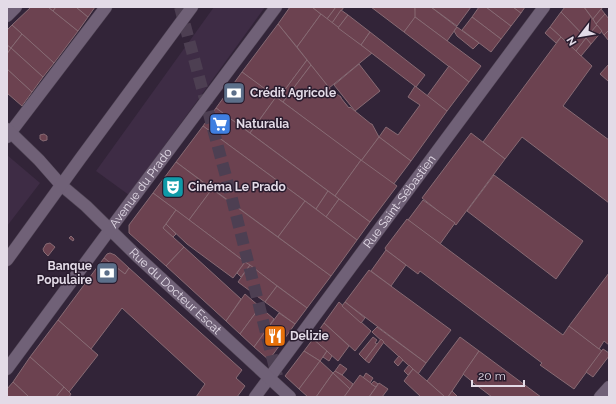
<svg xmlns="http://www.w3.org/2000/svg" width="616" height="404" font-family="Raleway,sans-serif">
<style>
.built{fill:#3e2c45}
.building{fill:#6c4250;stroke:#876a73}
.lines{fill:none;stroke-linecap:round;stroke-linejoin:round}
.trunk-tunnel{stroke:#4d3f52;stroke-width:12;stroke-dasharray:12 6;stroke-linecap:butt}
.minor-casing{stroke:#4e4353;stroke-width:13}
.secondary-casing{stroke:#4e4353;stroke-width:13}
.minor{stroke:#706177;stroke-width:12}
.secondary{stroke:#706177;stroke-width:12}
.labels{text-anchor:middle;stroke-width:3;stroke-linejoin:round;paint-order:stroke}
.poi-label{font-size:12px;font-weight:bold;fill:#e3dbe7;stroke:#281b2d;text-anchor:start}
.street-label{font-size:12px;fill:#e3dbe7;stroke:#281b2d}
</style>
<rect width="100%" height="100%" fill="#322438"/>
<!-- built -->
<g class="built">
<path d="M214,7H265L129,195L96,171Z"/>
<path d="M7,155L40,183L7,226Z"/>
</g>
<!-- building -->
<g class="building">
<path d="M31,7H48L78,31L54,63L12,25Z"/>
<path d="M48,7H56L53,11Z"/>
<path d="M56,7H76L88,17L78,31L53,11Z"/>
<path d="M76,7H95L88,17Z"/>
<path d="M290,7H312L321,14L297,47L278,24Z"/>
<path d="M312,7H336L327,19Z"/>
<path d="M336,7H344L332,23L327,19Z"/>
<path d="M371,7H415L416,17L404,32Z"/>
<path d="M415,7H431L457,27L447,41L415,17Z"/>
<path d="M431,7H471L457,26Z"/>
<path d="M479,7H486L511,26L501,39L472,17Z"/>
<path d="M486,7H513L521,13L511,26Z"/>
<path d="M513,7H525L521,13Z"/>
<path d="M565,7H584L597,25L586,38L561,12Z"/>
<path d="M584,7H603L593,19Z"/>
<path d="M601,9L605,14L596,24L593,19Z"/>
<path d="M341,10L348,15L338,28L332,23Z"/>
<path d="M561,12L586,38L576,51L550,27Z"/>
<path d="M321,14L372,53L329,88L297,47Z"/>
<path d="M605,14L609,19V30L604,35L596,24Z"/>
<path d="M348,15L370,32L361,45L338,28Z"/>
<path d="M415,17L481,66L469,82L404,32Z"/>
<path d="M472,17L501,39L491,52L462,30Z"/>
<path d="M278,24L307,60L278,99L242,72Z"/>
<path d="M12,25L22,34L11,48L7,45V30Z"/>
<path d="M597,25L602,31L591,44L586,38Z"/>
<path d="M457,27L479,43L473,49L457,36L454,31Z"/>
<path d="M550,27L561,37L556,43L545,33Z"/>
<path d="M609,30V41L604,35Z"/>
<path d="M370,32L425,75L416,87L361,45Z"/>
<path d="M22,34L54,63L43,77L11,48Z"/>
<path d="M561,37L592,66L563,106L609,140V203L522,137L505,159L483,142Z"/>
<path d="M586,38L591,44L581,56L576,51Z"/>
<path d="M7,45L11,48L7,54Z"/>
<path d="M11,48L43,77L32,92L7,69V54Z"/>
<path d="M307,60L311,65L283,102L278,99Z"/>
<path d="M359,64L380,91L355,111L334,85Z"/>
<path d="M609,64V80L608,81L600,74Z"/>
<path d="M311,65L331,90L341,97V98L349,108L350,107L371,124H372L379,137L361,161L283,102Z"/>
<path d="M449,66L469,82L447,111L427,96Z"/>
<path d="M7,69L32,92L22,106L7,93Z"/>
<path d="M242,72L276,97L250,133L216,108Z"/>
<path d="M415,86L447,111L411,161L379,137L386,127L398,135L420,105L408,97Z"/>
<path d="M276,97L361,160L335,196L250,133Z"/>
<path d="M216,108L328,191L316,209L203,126Z"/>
<path d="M203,126L305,201L278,237L176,162Z"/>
<path d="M471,133L505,159L456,225L422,198Z"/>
<path d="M44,134L47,136V140L43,141L40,139V135Z"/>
<path d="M379,137L411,161L393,185L361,161Z"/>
<path d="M361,160L397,186L370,222L335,196Z"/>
<path d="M176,162L212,189L189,220L153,193Z"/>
<path d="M494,175L583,241L556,279L467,211Z"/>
<path d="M212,189L331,276L307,308L189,220Z"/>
<path d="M328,191L339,199L326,217L316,209Z"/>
<path d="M153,193L176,210L163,228L184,247L166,266L129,233V225Z"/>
<path d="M339,199L370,222L357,240L326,217Z"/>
<path d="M423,200L455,223L440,244L408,220Z"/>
<path d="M305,201L357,240L331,276L278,237Z"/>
<path d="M176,210L245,262L233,278L187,244L166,224Z"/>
<path d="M407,219L563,335L569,326L602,351L574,389L540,365L542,363L420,271L418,274L386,250L385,248Z"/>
<path d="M166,224L176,234L173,237L163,228Z"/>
<path d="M71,236L74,239L73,241L69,238Z"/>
<path d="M50,243L55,247L48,256L44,252L43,249L46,244Z"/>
<path d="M184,247L241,299L226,321L166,266Z"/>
<path d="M386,250L406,265L391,286L371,271Z"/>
<path d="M110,253L115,255L129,268L125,274L104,258L107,254Z"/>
<path d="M104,258L125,274L129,268L242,370L236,378L245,386L237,397H196L205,384L122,308L91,349L58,320Z"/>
<path d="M245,262L250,265L241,277L237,273Z"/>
<path d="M250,265L277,286L265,302L238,282Z"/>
<path d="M369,270L451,330L426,363L345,302Z"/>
<path d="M609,273V345L604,341L599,349L569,326Z"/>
<path d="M277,286L307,308L295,324L265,302Z"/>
<path d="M245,294L260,307L240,334L226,321Z"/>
<path d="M339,302L371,331L355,351L324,323Z"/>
<path d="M345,302L365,318L361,323L342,306Z"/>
<path d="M260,307L274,319L254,347L240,334Z"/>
<path d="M279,313L295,324L269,360L254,347Z"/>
<path d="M58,320L98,355L69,392L30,357Z"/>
<path d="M324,323L349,346L338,361L313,339Z"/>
<path d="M377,327L426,363L418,374L372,332Z"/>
<path d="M373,337L377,340L375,343L377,344L365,360L359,354Z"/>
<path d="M460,337L479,351L448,397H445L427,381Z"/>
<path d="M313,339L327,351L320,361L304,351Z"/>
<path d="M381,339L384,342L369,363L365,360Z"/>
<path d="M603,349L609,353V356L593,377L586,372Z"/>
<path d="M304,351L320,361L299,389L285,376Z"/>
<path d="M327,351L332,356L329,361L323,357Z"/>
<path d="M479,351L541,397H492L475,384L463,374Z"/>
<path d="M399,356L403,360L398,366L394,362Z"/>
<path d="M30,357L64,387L56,397H29L13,382Z"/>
<path d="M320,361L333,373L316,397H308L299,389Z"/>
<path d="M340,364L347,369L342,375L335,371Z"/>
<path d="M409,365L413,369L408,375L404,371Z"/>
<path d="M413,369L427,381L445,397H421L404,381Z"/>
<path d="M335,371L342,375L353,384L350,389L333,373Z"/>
<path d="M333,373L350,389L344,397H316Z"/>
<path d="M366,373L373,378L370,383L363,378Z"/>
<path d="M360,375L376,387L369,397H344Z"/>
<path d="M374,381L378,384L376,387L371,384Z"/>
<path d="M13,382L29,397H7V389Z"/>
<path d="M379,383L388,389L382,397H369Z"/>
<path d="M64,387L71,394L69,397H56Z"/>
<path d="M452,391L458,397H448Z"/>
</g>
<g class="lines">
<!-- trunk-tunnel -->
<path class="trunk-tunnel" d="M180,7L231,195L277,376"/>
<!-- minor casing -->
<g class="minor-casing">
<g id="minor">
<path d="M7,16L16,7"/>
<path d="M7,137L106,7"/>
<path id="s1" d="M7,369L128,205L276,7"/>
<path id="s2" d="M255,397L354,263L544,7"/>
<path d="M600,397L609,387"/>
</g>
</g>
<!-- secondary casing -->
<g class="secondary-casing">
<g id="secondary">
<path id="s3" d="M7,129L39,160L61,185L86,206L138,257L290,397"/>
<path d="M7,260L80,159L192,7"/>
</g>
</g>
<!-- minor -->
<use href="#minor" class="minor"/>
<!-- secondary -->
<use href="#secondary" class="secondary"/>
</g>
<!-- icons -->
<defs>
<g id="bank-square" transform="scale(1.15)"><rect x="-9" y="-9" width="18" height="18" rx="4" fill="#5c6f8a" stroke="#281b2d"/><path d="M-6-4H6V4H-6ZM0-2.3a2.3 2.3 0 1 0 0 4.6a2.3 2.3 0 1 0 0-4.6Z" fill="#fff"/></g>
<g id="supermarket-square" transform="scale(1.15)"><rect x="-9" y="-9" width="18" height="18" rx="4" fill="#3f7fe0" stroke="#281b2d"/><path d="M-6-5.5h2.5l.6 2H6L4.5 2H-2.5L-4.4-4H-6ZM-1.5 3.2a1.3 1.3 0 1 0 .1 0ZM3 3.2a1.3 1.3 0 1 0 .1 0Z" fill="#fff"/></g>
<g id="theatre-square" transform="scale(1.15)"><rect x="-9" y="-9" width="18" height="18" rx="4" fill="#0f9aa8" stroke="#281b2d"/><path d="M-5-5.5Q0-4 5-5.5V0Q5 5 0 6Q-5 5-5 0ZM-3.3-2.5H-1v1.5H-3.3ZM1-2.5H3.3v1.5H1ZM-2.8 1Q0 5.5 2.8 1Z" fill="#fff"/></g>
<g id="restaurant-square" transform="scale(1.15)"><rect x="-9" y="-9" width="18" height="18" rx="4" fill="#e8710a" stroke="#281b2d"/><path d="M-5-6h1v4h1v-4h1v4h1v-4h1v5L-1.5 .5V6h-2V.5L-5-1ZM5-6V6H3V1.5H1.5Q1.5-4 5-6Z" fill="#fff"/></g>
</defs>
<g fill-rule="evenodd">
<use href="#bank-square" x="234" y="93"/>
<use href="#supermarket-square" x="220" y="124"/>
<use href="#theatre-square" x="173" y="187"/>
<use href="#bank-square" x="107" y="273"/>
<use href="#restaurant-square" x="275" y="336"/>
</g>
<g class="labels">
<!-- poi labels -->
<g class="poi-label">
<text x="250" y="97">Crédit Agricole</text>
<text x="236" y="128">Naturalia</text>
<text x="188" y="191">Cinéma Le Prado</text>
<text x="92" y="270" text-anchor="end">Banque<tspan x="92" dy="14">Populaire</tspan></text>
<text x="290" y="340">Delizie</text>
</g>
<!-- street labels -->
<g class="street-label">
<text dy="4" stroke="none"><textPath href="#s1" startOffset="225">Avenue du Prado</textPath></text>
<text dy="4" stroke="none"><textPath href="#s2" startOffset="243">Rue Saint-Sébastien</textPath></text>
<text dy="4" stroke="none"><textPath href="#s3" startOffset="234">Rue du Docteur Escat</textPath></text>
</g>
</g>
<!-- border -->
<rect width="616" height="404" fill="none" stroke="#e3dbe7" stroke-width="16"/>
<!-- north arrow -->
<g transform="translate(580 36) rotate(239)" stroke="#281b2d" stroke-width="3" paint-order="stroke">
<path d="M0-3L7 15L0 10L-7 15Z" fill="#e3dbe7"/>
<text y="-6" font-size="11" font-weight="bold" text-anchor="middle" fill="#e3dbe7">N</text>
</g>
<!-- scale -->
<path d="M472 380v6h52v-6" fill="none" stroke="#e3dbe7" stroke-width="2"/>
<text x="478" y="380" font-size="12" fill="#e3dbe7" stroke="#281b2d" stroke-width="3" paint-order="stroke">20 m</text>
</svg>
